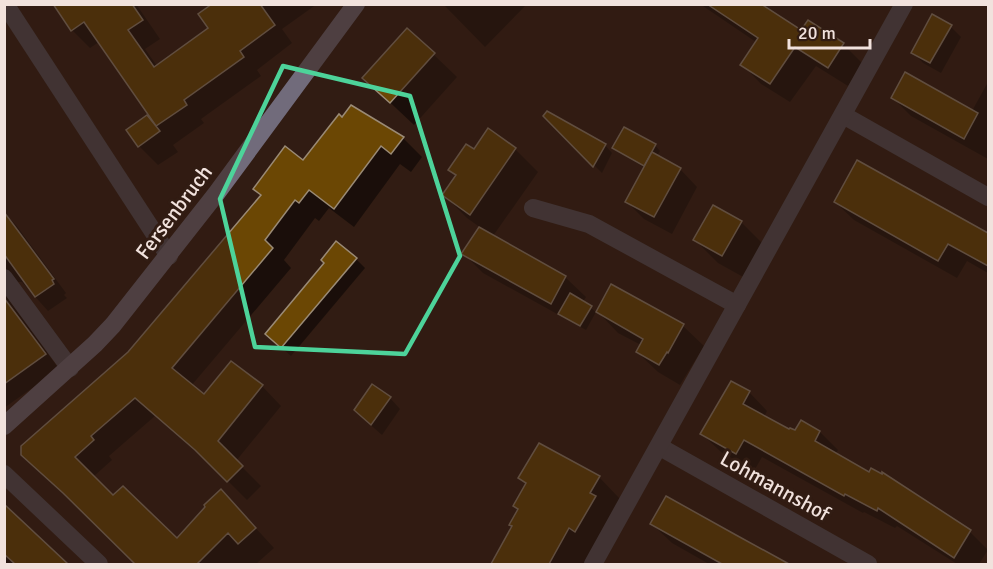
<svg xmlns="http://www.w3.org/2000/svg" width="993" height="569" font-family="Signika,sans-serif">
<style>
.shadow{fill:#0007}
.building{fill:#6b4704;stroke:#9a8a75;stroke-width:1.5}
.lines{fill:none;stroke-linecap:round;stroke-linejoin:round}
.street{stroke:#54515b;stroke-width:18}
.secondary{stroke:#716b7b;stroke-width:18}
.marked{fill:none;stroke:#4dd39a;stroke-width:4.5;stroke-linejoin:round}
.labels{text-anchor:middle;stroke-width:6;stroke-linejoin:round;paint-order:stroke}
.street-label{font-size:21px;fill:#f1e2dd;stroke:#311c13}
</style>
<rect width="100%" height="100%" fill="#311c13"/>
<!-- shadow -->
<g class="shadow">
<path d="M55,4H136L160,39L145,49L157,66L210,29L214,4H317L282,29L292,43L257,70L261,76L201,119L204,123L173,145L178,152L158,165L139,146L147,117L154,123L155,122L99,42L90,48L72,30Z"/>
<path d="M443,4H527L485,47Z"/>
<path d="M700,4H759L802,32L843,44L862,63L848,86L816,66L790,102L761,84L742,64L756,42Z"/>
<path d="M951,27L961,37L941,73L923,63L913,52Z"/>
<path d="M408,30L457,77L414,125L364,78Z"/>
<path d="M988,82V159L911,116L893,98L972,111Z"/>
<path d="M351,107L403,138L422,157L411,172L400,164L354,227L329,208L319,221L315,218L284,260L291,268L191,386L204,397L231,363L262,386L281,406L236,461L261,486L247,500L214,467L155,416L109,456L112,460L93,477L113,497L177,540L240,511L274,548L256,564H138L43,474L129,354L343,119Z"/>
<path d="M545,116L605,145L612,153L602,173Z"/>
<path d="M655,145L660,151L657,156L680,169L697,187L672,234L644,219L627,202L645,168L620,153L614,148Z"/>
<path d="M515,149L538,172L493,236L565,277L586,297L583,302L596,312L586,330L483,273L463,253L481,228L467,218L444,195L457,176L450,169L474,151Z"/>
<path d="M857,162L988,235V273L967,261L957,278L854,220L835,202Z"/>
<path d="M4,213L16,225L66,293L64,295L67,298L48,311L22,282H12L6,294L9,300L59,369L4,408Z"/>
<path d="M741,222L764,245L745,278L718,263L695,240Z"/>
<path d="M356,259L365,268L291,356L276,343L326,264Z"/>
<path d="M612,286L683,326L704,346L680,385L658,372L637,352L641,345L618,333L598,312Z"/>
<path d="M749,392L767,411L764,417L796,433L801,422L820,432L838,450L835,455L869,474H883L970,532L988,550L979,564H957L897,526L895,528L864,512L863,513L762,457L754,471L721,452L702,434Z"/>
<path d="M390,398L400,409L382,435L366,421Z"/>
<path d="M599,477L621,500L584,564H492L513,527L519,510L527,485L520,478Z"/>
<path d="M666,498L786,564H709L672,543L652,524Z"/>
<path d="M4,505L66,564H4Z"/>
</g>
<!-- building -->
<g class="building">
<path d="M53,4H132L143,20L128,30L154,67L208,28L198,14L212,4H260L275,25L240,51L244,57L184,100L187,105L156,126L84,22L71,31Z"/>
<path d="M707,4H761L801,30L808,20L844,43L828,68L795,47L770,84L740,65L758,38Z"/>
<path d="M932,14L952,25L930,63L911,53Z"/>
<path d="M407,28L435,53L390,103L362,78Z"/>
<path d="M905,72L978,113L964,139L891,98Z"/>
<path d="M351,105L404,137L391,154L381,146L334,209L309,190L299,203L295,200L265,240L273,248L172,368L204,394L231,361L263,385L218,441L243,466L227,482L195,450L135,398L91,436L94,440L75,457L113,495L123,486L177,538L205,507L204,505L221,489L256,528L238,544L228,533L197,564H135L63,493L21,455V446L128,352L261,195L253,189L285,146L303,160L339,114L342,117Z"/>
<path d="M547,111L606,144L593,167L543,116Z"/>
<path d="M147,115L160,131L138,147L126,130Z"/>
<path d="M624,127L656,144L644,166L612,148Z"/>
<path d="M488,128L516,148L470,215L442,195L456,175L448,170L466,144L474,149Z"/>
<path d="M652,152L681,168L654,217L625,202Z"/>
<path d="M857,160L988,233V266L948,244L938,261L834,202Z"/>
<path d="M713,205L742,221L722,256L693,240Z"/>
<path d="M4,212L54,279L52,280L54,284L35,297L4,254Z"/>
<path d="M479,227L566,276L551,304L461,254Z"/>
<path d="M336,241L357,258L281,348L265,334L324,263L321,260Z"/>
<path d="M611,284L684,324L668,353L667,352L659,365L636,352L643,339L596,312Z"/>
<path d="M570,293L592,306L580,326L558,314Z"/>
<path d="M4,298L46,354L4,384Z"/>
<path d="M731,381L750,391L743,404L789,429L790,428L795,430L801,420L820,431L815,441L869,472L871,468L882,474V472L971,530L954,558L878,508L877,511L845,494L844,496L744,440L736,454L700,434Z"/>
<path d="M372,384L391,397L371,425L354,410Z"/>
<path d="M539,443L600,476L590,493L596,496L575,532L569,528L549,564H491L512,526L509,525L518,509L513,506L526,483L518,478Z"/>
<path d="M666,496L736,535L789,564H722L650,524Z"/>
<path d="M4,504L68,564H15L4,554Z"/>
</g>
<g class="lines">
<!-- street -->
<g class="street">
<path d="M5,4L169,256"/>
<path d="M843,115L988,197"/>
<path d="M533,208L589,224L737,305"/>
<path d="M4,278L70,368"/>
<path d="M660,447L868,564"/>
<path d="M4,474L99,564"/>
<path d="M593,564L904,4"/>
</g>
<!-- secondary -->
<path class="secondary" d="M4,426L95,344L113,325L216,194L356,4"/>
</g>
<!-- marked area -->
<path d="M0 0H993V569H0ZM283,66L410,96L460,256L405,354L255,347L220,199Z" fill="#311c13" fill-opacity=".55" fill-rule="evenodd"/>
<path class="marked" d="M283,66L410,96L460,256L405,354L255,347L220,199Z"/>
<g class="labels">
<!-- street labels -->
<g class="street-label">
<text transform="translate(174 212) rotate(-53)" y="7">Fersenbruch</text>
<text transform="translate(775 486) rotate(29)" y="7">Lohmannshof</text>
</g>
</g>
<!-- border -->
<rect width="993" height="569" fill="none" stroke="#f1e2dd" stroke-width="12"/>
<!-- scale -->
<path d="M789 39v9h81v-9" fill="none" stroke="#f1e2dd" stroke-width="3"/>
<text x="798" y="39" font-size="18" fill="#f1e2dd" stroke="#311c13" stroke-width="4.5" paint-order="stroke">20 m</text>
</svg>
